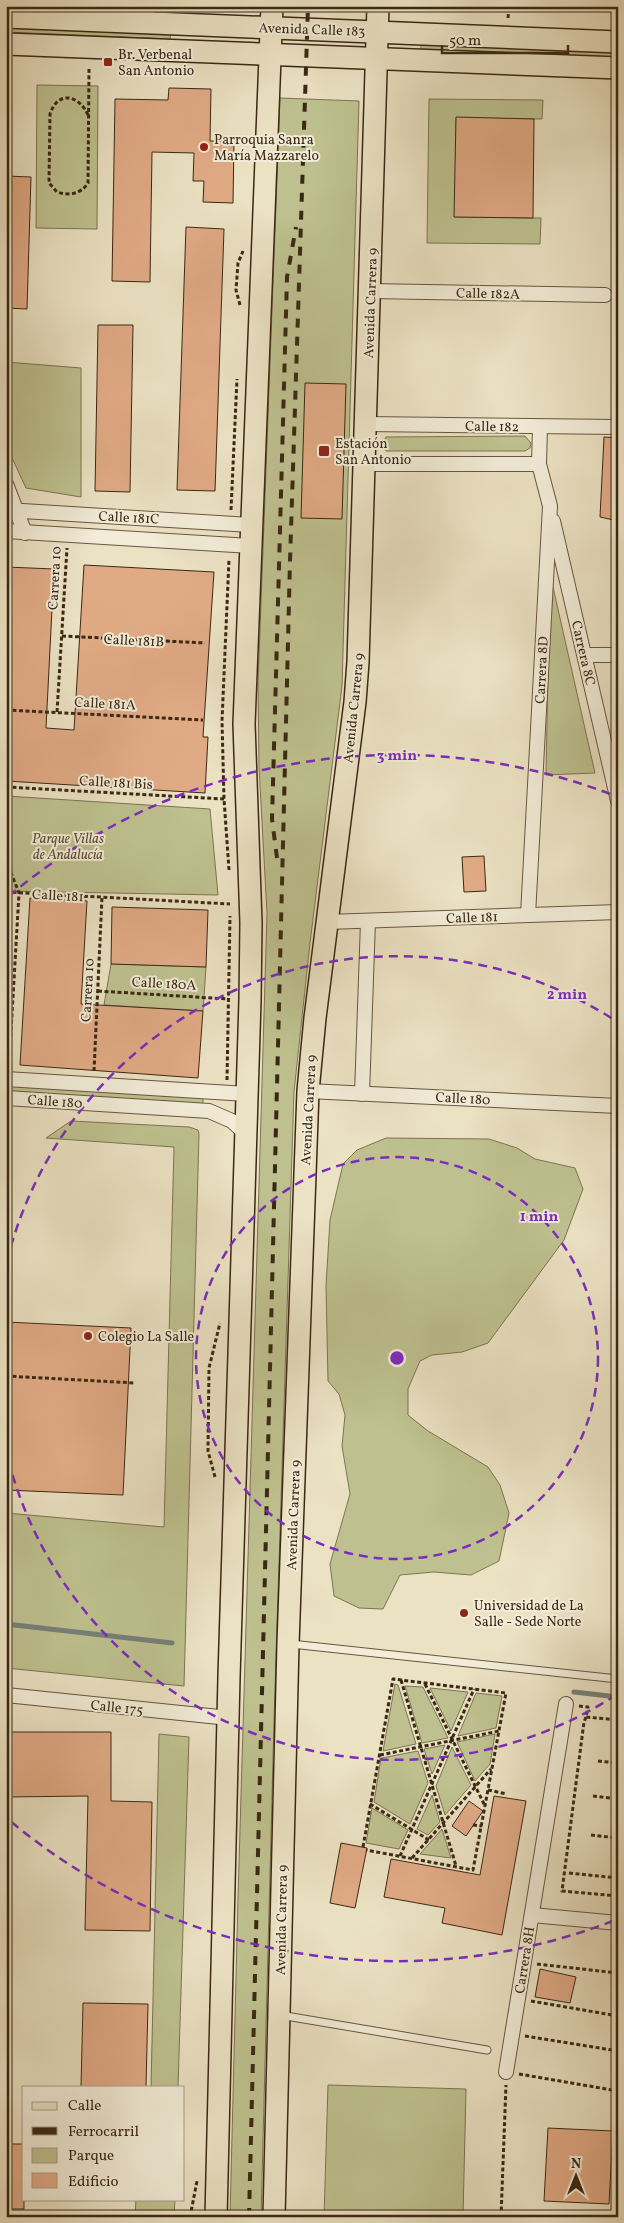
<svg xmlns="http://www.w3.org/2000/svg" width="624" height="2223" font-family="Vollkorn,serif">
<style>
.green{fill:#bec18f;stroke:#7c7452}
.lines{fill:none;stroke-linecap:round;stroke-linejoin:round}
.stream{stroke:#77807b;stroke-width:5}
.building{fill:#e0aa85;stroke:#3b2814}
.lane-casing{stroke:#675640;stroke-width:9}
.street-casing{stroke:#675640;stroke-width:16}
.primary-casing{stroke:#3b2814;stroke-width:24}
.path{stroke:#3b2814;stroke-width:3;stroke-dasharray:4 2.5;stroke-linecap:butt}
.lane{stroke:#f2ecd8;stroke-width:7}
.street{stroke:#f2ecd8;stroke-width:14}
.primary{stroke:#ebe2c3;stroke-width:21}
.rail{stroke:#3b2814;stroke-width:4;stroke-dasharray:9 9;stroke-linecap:butt}
.ring{fill:none;stroke:#7b2cbf;stroke-width:2.5;stroke-dasharray:9 6}
.poi-dot{fill:#8f2418;stroke:#f2ecd8;stroke-width:2}
.labels{text-anchor:middle;stroke-width:4;stroke-linejoin:round;paint-order:stroke}
.street-label{font-size:14px;fill:#3b2814;stroke:#f2ecd8}
.poi-label{font-size:14px;fill:#3b2814;stroke:#f2ecd8;text-anchor:start}
.park-label{font-size:14px;font-style:italic;fill:#5c4e33;stroke:#f2ecd8}
.centre{fill:#7b2cbf;stroke:#f2ecd8;stroke-width:2.5}
.ring-label{font-size:15px;text-anchor:middle;font-weight:bold;fill:#7b2cbf;stroke:#f2ecd8;stroke-width:4;stroke-linejoin:round;paint-order:stroke}
</style>
<rect width="100%" height="100%" fill="#ebe2c3"/>
<filter id="stains"><feTurbulence type="fractalNoise" baseFrequency=".004" numOctaves="4"/><feColorMatrix values="0 0 0 0 .2 0 0 0 0 .09 0 0 0 0 .02 0 0 0 .5 -.17"/></filter>
<radialGradient id="worn" r=".72"><stop offset=".6" stop-color="#630" stop-opacity="0"/><stop offset="1" stop-color="#630" stop-opacity=".3"/></radialGradient>
<!-- green -->
<g class="green">
<path d="M420,6H618V12H613Z"/>
<path d="M6,25L171,32L170,39L6,32Z"/>
<path d="M421,44L615,52V57L421,49Z"/>
<path d="M37,85L98,86L97,229L36,228Z"/>
<path d="M280,98L359,101L342,686L310,943L294,1092L274,1720L261,2217H230L238,1898L267,913L259,767L258,683Z"/>
<path d="M429,99L543,100L542,119L456,118L455,217L541,218L540,244L427,243Z"/>
<path d="M6,362L81,368V497L26,488L6,445Z"/>
<path d="M525,436L531,443L530,448L525,451H386L382,444L386,437Z"/>
<path d="M550,574L595,773L546,775Z"/>
<path d="M6,796L210,809L218,895L6,891Z"/>
<path d="M111,964L206,967L203,1011L104,1005Z"/>
<path d="M6,1085L203,1097V1104L6,1092Z"/>
<path d="M71,1121L189,1127L198,1130L199,1134L184,1686L6,1668V1513L164,1527L174,1147L46,1138Z"/>
<path d="M386,1138L489,1139L517,1148L535,1159L575,1168L583,1189L564,1240L488,1343L462,1352L432,1355L420,1361L408,1389V1415L428,1431L488,1467L500,1485L509,1513L499,1561L471,1575L434,1572L400,1575L383,1609L359,1608L334,1596L330,1564L350,1494L342,1446L345,1415L339,1394L328,1381L326,1286L330,1220L343,1164L357,1150Z"/>
<path d="M395,1684L398,1685L416,1744L383,1751Z"/>
<path d="M405,1686L423,1687L448,1738L422,1743Z"/>
<path d="M430,1688L468,1692L451,1731Z"/>
<path d="M476,1693L502,1696L496,1728L458,1736Z"/>
<path d="M159,1734L189,1737L178,2087H151Z"/>
<path d="M495,1734L490,1764L475,1781L457,1742Z"/>
<path d="M445,1745L432,1774L424,1749Z"/>
<path d="M452,1747L471,1785L445,1815L436,1786Z"/>
<path d="M418,1751L428,1783L410,1824L374,1802L381,1758Z"/>
<path d="M432,1795L440,1822L428,1835L417,1829Z"/>
<path d="M372,1808L408,1830L399,1849L366,1843Z"/>
<path d="M442,1829L451,1858L420,1854Z"/>
<path d="M328,2085L466,2089L463,2217H324Z"/>
<path d="M616,2132H618V2217H612Z"/>
<path d="M136,2199H175L174,2217H135Z"/>
</g>
<g class="lines">
<!-- stream -->
<g class="stream">
<path d="M6,1624L172,1643"/>
<path d="M574,1692L618,1697"/>
</g>
</g>
<!-- building -->
<g class="building">
<path d="M169,88L211,89L210,141H234L233,203L203,202L204,181H193L194,153L152,152L150,282L112,281L115,99L168,100Z"/>
<path d="M456,117L534,119L533,218L454,217Z"/>
<path d="M6,176L31,177L27,309L6,308Z"/>
<path d="M186,227L224,229L215,491L177,490Z"/>
<path d="M98,325H133L130,492L95,491Z"/>
<path d="M305,383L346,384L342,519L301,518Z"/>
<path d="M604,437L618,438V521L600,517Z"/>
<path d="M84,565L214,572L203,737H208L205,793L6,781V567L54,569L46,728L74,730Z"/>
<path d="M484,856L486,891L464,892L462,857Z"/>
<path d="M30,898L87,901L81,1004L203,1011L198,1078L20,1065Z"/>
<path d="M112,907L208,910L206,967L111,964Z"/>
<path d="M6,1322L131,1328L123,1495L6,1490Z"/>
<path d="M6,1732H111V1801L152,1802L150,1931L85,1930L88,1796L6,1797Z"/>
<path d="M494,1796L526,1801L502,1935L442,1923L445,1908L384,1897L391,1859L480,1875Z"/>
<path d="M469,1801L483,1811L466,1836L452,1826Z"/>
<path d="M341,1843L367,1848L355,1908L330,1903Z"/>
<path d="M540,1969L576,1977L570,2003L535,1997Z"/>
<path d="M83,2003L148,2004L146,2087H81Z"/>
<path d="M548,2128L613,2131L609,2204L544,2201Z"/>
<rect x="6" y="2144" width="18" height="65"/>
</g>
<g class="lines">
<!-- lane casing -->
<g class="lane-casing">
<g id="lane">
<path d="M291,1644L618,1679"/>
<path d="M280,2015L487,2050"/>
</g>
</g>
<!-- street casing -->
<g class="street-casing">
<g id="street">
<path d="M147,6V22"/>
<path d="M370,291L605,295"/>
<path d="M366,424L618,427"/>
<path d="M365,464H539"/>
<path d="M6,484L25,533"/>
<path d="M6,510L251,525"/>
<path d="M553,521L618,801"/>
<path d="M6,531L251,546"/>
<path d="M585,655H618"/>
<path d="M528,915L550,506L539,464L540,427"/>
<path d="M327,922L618,912"/>
<path d="M6,1079L247,1094"/>
<path d="M308,1091L618,1106"/>
<path d="M362,1094L368,921"/>
<path d="M6,1098L209,1111L232,1121L246,1134"/>
<path d="M6,1695L229,1718"/>
<path d="M532,1915L618,1923"/>
<path d="M506,2072L566,1704"/>
</g>
</g>
<!-- primary casing -->
<g class="primary-casing">
<g id="primary">
<path d="M6,17L618,42"/>
<path d="M6,44L618,68"/>
<path d="M216,2217L229,1677L250,1000L251,923L244,724L272,6"/>
<path d="M274,2217L288,1644L308,1091L315,1018L355,702L358,662L378,6"/>
</g>
</g>
<!-- path -->
<g class="path">
<path d="M508,18L509,6"/>
<path d="M88,115C79,95 58,90 50,114L49,183L57,192C69,196 81,194 88,183L89,69"/>
<path d="M240,305L236,290L238,263L243,251"/>
<path d="M231,510L237,379"/>
<path d="M62,636L205,643"/>
<path d="M6,710L203,720"/>
<path d="M57,712L67,548"/>
<path d="M6,787L224,799"/>
<path d="M6,860L19,893L9,1066"/>
<path d="M229,870L224,799L222,721L229,559"/>
<path d="M6,892L230,904"/>
<path d="M98,991L228,999"/>
<path d="M94,1071L102,897"/>
<path d="M227,1080L230,916"/>
<path d="M6,1376L135,1383"/>
<path d="M215,1477L208,1451L209,1368L220,1323"/>
<path d="M401,1680L456,1866"/>
<path d="M425,1684L485,1806"/>
<path d="M579,1706L588,1707L586,1717L618,1720"/>
<path d="M586,1717L584,1722L562,1891L618,1896"/>
<path d="M380,1755L499,1731"/>
<path d="M598,1761L618,1763"/>
<path d="M488,1790L507,1794"/>
<path d="M593,1796L618,1799"/>
<path d="M370,1804L429,1840"/>
<path d="M473,1825L482,1826"/>
<path d="M591,1835L618,1838"/>
<path d="M363,1847L393,1679L506,1693L473,1870L366,1850"/>
<path d="M400,1856L474,1689"/>
<path d="M412,1858L491,1769"/>
<path d="M569,1873L618,1878"/>
<path d="M537,1964L618,1973"/>
<path d="M531,2001L618,2016"/>
<path d="M525,2036L618,2051"/>
<path d="M519,2074L618,2091"/>
<path d="M190,2217L197,2181"/>
<path d="M501,2217L506,2085"/>
</g>
<!-- lane -->
<use href="#lane" class="lane"/>
<!-- street -->
<use href="#street" class="street"/>
<!-- primary -->
<use href="#primary" class="primary"/>
<!-- rail -->
<g class="rail">
<path d="M277,858L272,819L287,277L296,227"/>
<path d="M249,2217L290,561L308,6"/>
</g>
</g>
<!-- distance rings -->
<g class="ring">
<circle cx="397" cy="1358" r="201"/>
<path d="M616 1695A402 402 0 0 1 7 1455M7 1261A402 402 0 0 1 616 1021"/>
<path d="M613 1921A603 603 0 0 1 9 1820M9 896A603 603 0 0 1 613 795"/>
</g>
<!-- markers -->
<g class="poi-dot">
<rect x="103" y="57" width="10" height="10" rx="2.5"/>
<circle cx="204" cy="147" r="5"/>
<rect x="318" y="445" width="12" height="12" rx="2.5"/>
<circle cx="88" cy="1336" r="5"/>
<circle cx="464" cy="1613" r="5"/>
</g>
<g class="labels">
<!-- street labels -->
<g class="street-label">
<text transform="translate(312 29) rotate(2)" y="5">Avenida Calle 183</text>
<text transform="translate(488 293) rotate(1)" y="5">Calle 182A</text>
<text transform="translate(370 303) rotate(-88)" y="5">Avenida Carrera 9</text>
<text transform="translate(492 426) rotate(1)" y="5">Calle 182</text>
<text transform="translate(129 517) rotate(3)" y="5">Calle 181C</text>
<text transform="translate(54 578) rotate(-87)" y="5">Carrera 10</text>
<text transform="translate(134 640) rotate(3)" y="5">Calle 181B</text>
<text transform="translate(584 653) rotate(77)" y="5">Carrera 8C</text>
<text transform="translate(541 670) rotate(-87)" y="5">Carrera 8D</text>
<text transform="translate(105 703) rotate(3)" y="5">Calle 181A</text>
<text transform="translate(353 708) rotate(-84)" y="5">Avenida Carrera 9</text>
<text transform="translate(116 782) rotate(3)" y="5">Calle 181 Bis</text>
<text transform="translate(58 895) rotate(3)" y="5">Calle 181</text>
<text transform="translate(472 917) rotate(-2)" y="5">Calle 181</text>
<text transform="translate(164 983) rotate(3)" y="5">Calle 180A</text>
<text transform="translate(87 990) rotate(-87)" y="5">Carrera 10</text>
<text transform="translate(463 1098) rotate(3)" y="5">Calle 180</text>
<text transform="translate(55 1101) rotate(4)" y="5">Calle 180</text>
<text transform="translate(308 1110) rotate(-87)" y="5">Avenida Carrera 9</text>
<text transform="translate(293 1515) rotate(-88)" y="5">Avenida Carrera 9</text>
<text transform="translate(117 1707) rotate(6)" y="5">Calle 175</text>
<text transform="translate(281 1920) rotate(-89)" y="5">Avenida Carrera 9</text>
<text transform="translate(524 1960) rotate(-81)" y="5">Carrera 8H</text>
</g>
<!-- poi labels -->
<g class="poi-label">
<text x="118" y="59">Br. Verbenal<tspan x="118" dy="16">San Antonio</tspan></text>
<text x="214" y="144">Parroquia Sanra<tspan x="214" dy="16">María Mazzarelo</tspan></text>
<text x="335" y="448">Estación<tspan x="335" dy="16">San Antonio</tspan></text>
<text x="98" y="1341">Colegio La Salle</text>
<text x="474" y="1610">Universidad de La<tspan x="474" dy="16">Salle - Sede Norte</tspan></text>
</g>
<!-- park labels -->
<g class="park-label">
<text x="68" y="843">Parque Villas<tspan x="68" dy="16">de Andalucía</tspan></text>
</g>
</g>
<circle cx="397" cy="1358" r="8" class="centre"/>
<g class="ring-label">
<text x="397" y="760">3 min</text>
<text x="567" y="999">2 min</text>
<text x="539" y="1221">1 min</text>
</g>
<!-- margin -->
<rect width="624" height="2223" fill="none" stroke="#ebe2c3" stroke-width="25"/>
<rect x="8" y="8" width="609" height="2208" fill="none" stroke="#3b2814" stroke-width="2.5"/>
<rect x="12" y="12" width="599" height="2198" fill="none" stroke="#3b2814"/>
<!-- legend -->
<rect x="22" y="2086" width="162" height="115" fill="#f2ecd8" stroke="#a99e8a"/>
<rect x="32" y="2102" width="25" height="8" fill="#ebe2c3" stroke="#a99e8a"/>
<text x="68" y="2110" font-size="15" fill="#3b2814">Calle</text>
<rect x="32" y="2127" width="25" height="8" fill="#3b2814" stroke="#a99e8a"/>
<text x="68" y="2136" font-size="15" fill="#3b2814">Ferrocarril</text>
<rect x="32" y="2148" width="25" height="15" fill="#bec18f" stroke="#a99e8a"/>
<text x="68" y="2160" font-size="15" fill="#3b2814">Parque</text>
<rect x="32" y="2173" width="25" height="15" fill="#e0aa85" stroke="#a99e8a"/>
<text x="68" y="2186" font-size="15" fill="#3b2814">Edificio</text>
<!-- north arrow -->
<g transform="translate(576 2176)" stroke="#f2ecd8" stroke-width="4" paint-order="stroke">
<path d="M0-4L9 19L0 12L-9 19Z" fill="#3b2814"/>
<text y="-8" font-size="14" font-weight="bold" text-anchor="middle" fill="#3b2814">N</text>
</g>
<!-- scale -->
<path d="M442 45v8h126v-8" fill="none" stroke="#3b2814" stroke-width="2.5"/>
<text x="449" y="45" font-size="15" fill="#3b2814" stroke="#f2ecd8" stroke-width="4" paint-order="stroke">50 m</text>
<rect width="100%" height="100%" filter="url(#stains)"/>
<rect width="100%" height="100%" fill="url(#worn)"/>
</svg>
